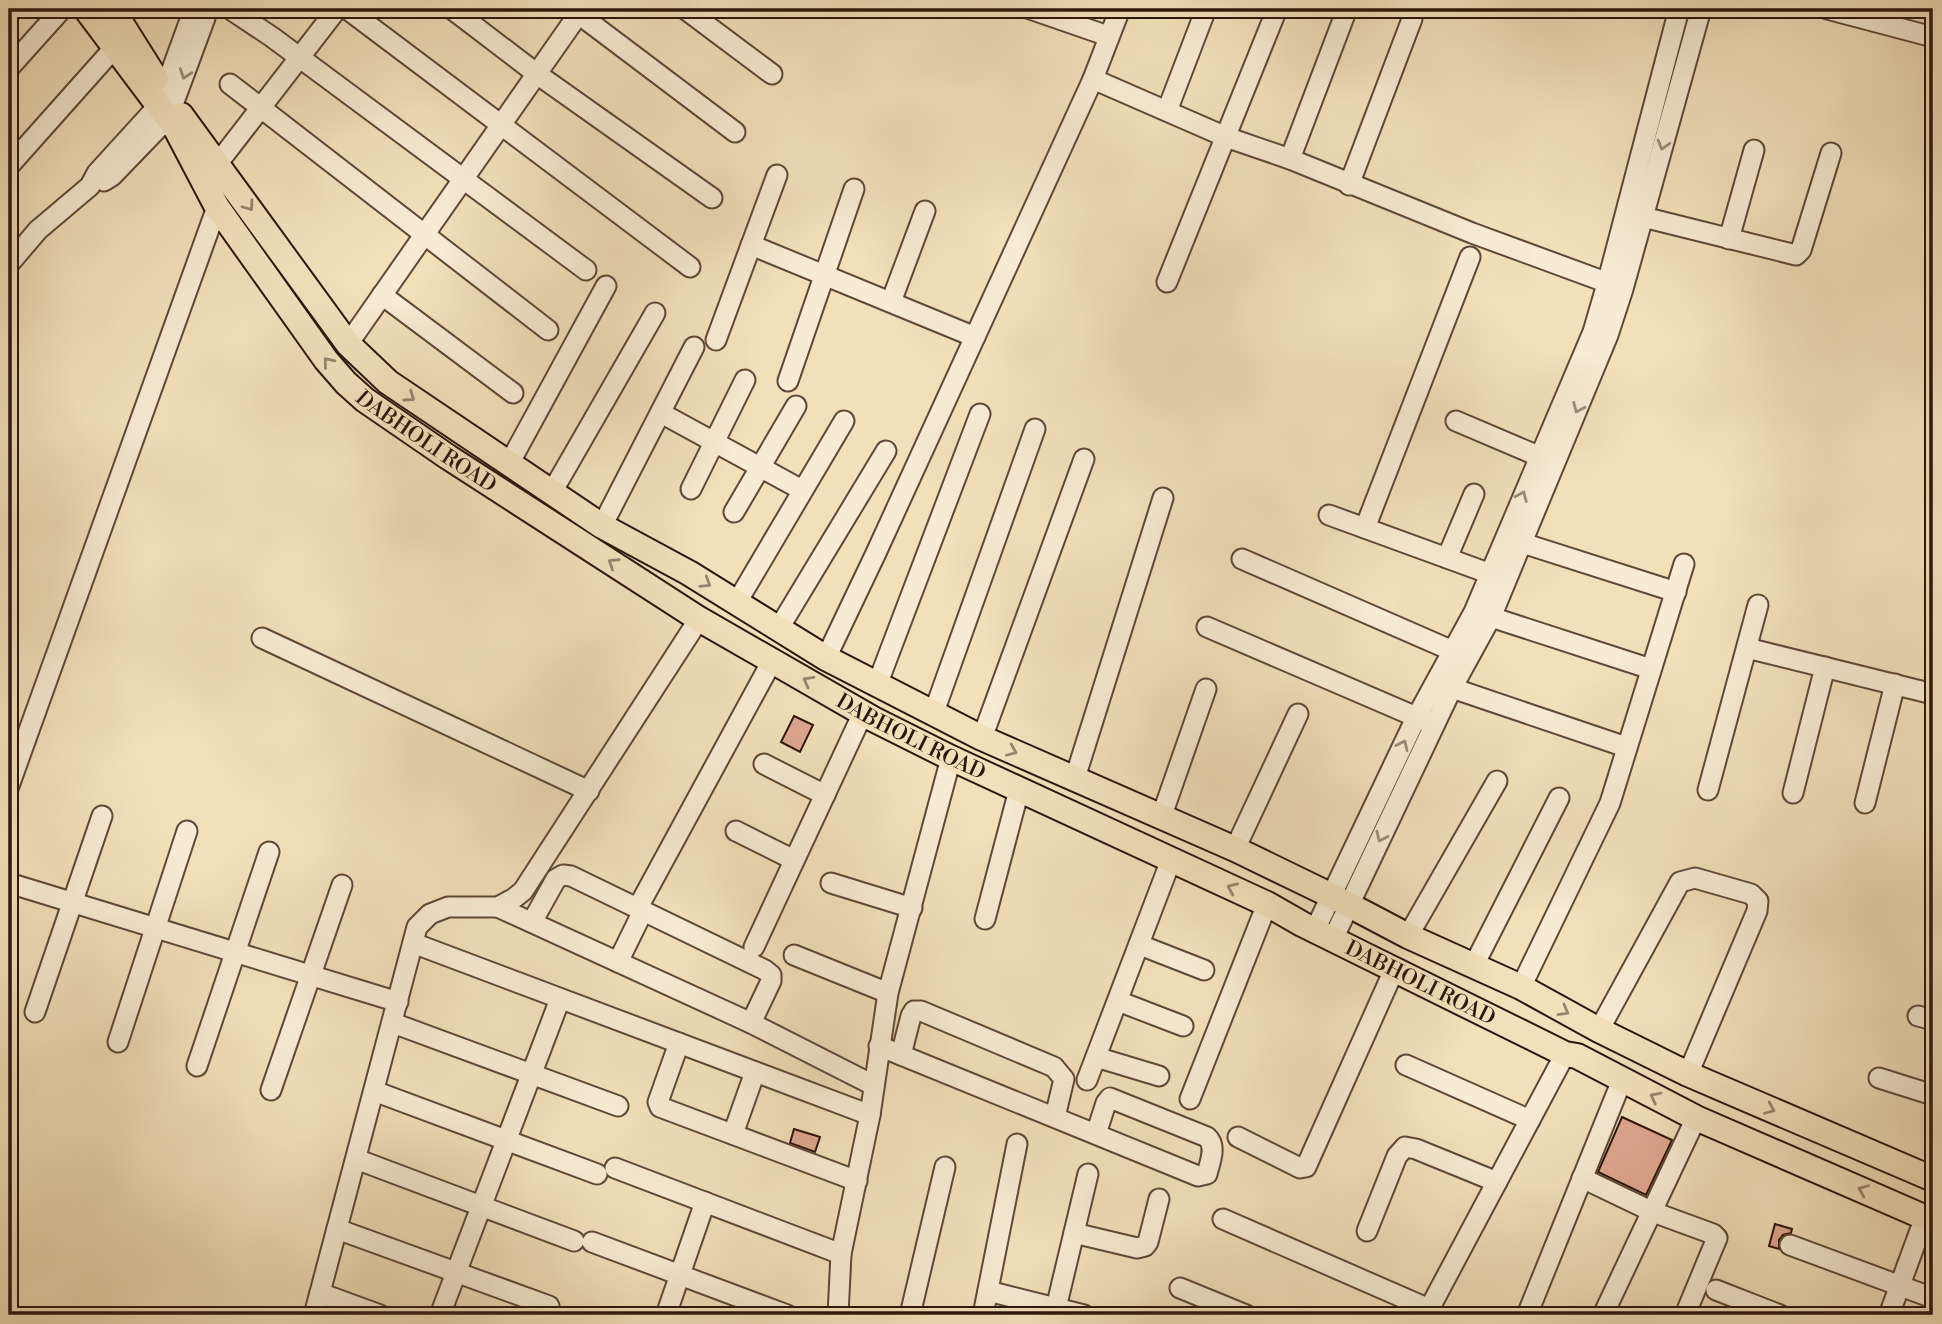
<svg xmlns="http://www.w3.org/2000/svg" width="1942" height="1324" font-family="'Libre Bodoni',serif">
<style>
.building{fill:#dfa790;stroke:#2d160d;stroke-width:2}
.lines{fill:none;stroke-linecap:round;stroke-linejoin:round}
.minor-casing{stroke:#5e4838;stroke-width:23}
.major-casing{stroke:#2d160d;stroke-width:28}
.minor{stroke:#f7ebd3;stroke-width:19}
.major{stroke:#f2e0bb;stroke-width:24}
.oneway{stroke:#9c8b7a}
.oneway2{stroke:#99856d}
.labels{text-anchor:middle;stroke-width:7;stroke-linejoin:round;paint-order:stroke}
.street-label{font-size:21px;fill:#2d160d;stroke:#f7ebd3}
</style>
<rect width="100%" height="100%" fill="#f2e0bb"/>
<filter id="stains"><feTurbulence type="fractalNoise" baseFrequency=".00286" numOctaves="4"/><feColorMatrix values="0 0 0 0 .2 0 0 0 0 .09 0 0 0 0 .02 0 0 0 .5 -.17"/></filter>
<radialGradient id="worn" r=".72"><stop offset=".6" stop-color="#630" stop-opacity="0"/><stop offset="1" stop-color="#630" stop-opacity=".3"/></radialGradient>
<!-- building -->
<g class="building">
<path d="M794,716L813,725L800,752L781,742Z"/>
<path d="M1622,1117L1672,1140L1646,1195L1598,1172Z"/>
<path d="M794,1129L820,1137L815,1152L790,1143Z"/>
<path d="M1775,1224L1792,1229L1791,1233L1783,1235L1779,1240V1249L1769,1246Z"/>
</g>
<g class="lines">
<!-- minor casing -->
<g class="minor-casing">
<g id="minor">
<path d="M230,9L272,37L586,270"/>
<path d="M347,9L690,267"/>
<path d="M452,9L537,74L712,198"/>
<path d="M572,9L735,132"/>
<path d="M685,9L772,74"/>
<path d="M1030,9L1108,36"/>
<path d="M1827,9L1933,37"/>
<path d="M9,68L62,9"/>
<path d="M1093,79L1226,137L1290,159L1472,233L1619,287"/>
<path d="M230,84L548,330"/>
<path d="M1167,111L1206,9"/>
<path d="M1290,159L1347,9"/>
<path d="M218,163L337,9"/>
<path d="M9,166L115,47"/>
<path d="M104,181L112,176L168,118L205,18L206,9"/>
<path d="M1349,185L1412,19"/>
<path d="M1631,214L1796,255L1801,250L1831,153"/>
<path d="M1729,239L1754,150"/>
<path d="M751,245L975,337"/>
<path d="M9,264L38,230L90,186L97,173L159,105L194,9"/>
<path d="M1167,282L1277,9"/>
<path d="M382,295L513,393"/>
<path d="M891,302L925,211"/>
<path d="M716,340L777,175"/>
<path d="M348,344L582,9"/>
<path d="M788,381L854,189"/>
<path d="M661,413L802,490"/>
<path d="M1456,421L1550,461"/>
<path d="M510,462L606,286"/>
<path d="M691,489L745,380"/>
<path d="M552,492L655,313"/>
<path d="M734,512L796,406"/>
<path d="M1329,515L1499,577"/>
<path d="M602,526L694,347"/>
<path d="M1365,528L1470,257"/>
<path d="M1510,539L1676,592"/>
<path d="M1447,558L1474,494"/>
<path d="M1242,559L1462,655"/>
<path d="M737,602L844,421"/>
<path d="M1491,617L1651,669"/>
<path d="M1207,627L1428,722"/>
<path d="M779,628L886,451"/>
<path d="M262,638L589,791"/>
<path d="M1747,648L1933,694"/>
<path d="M826,658L876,553L1093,79L1120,9"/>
<path d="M877,685L980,414"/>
<path d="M1452,688L1626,747"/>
<path d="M934,712L1035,429"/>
<path d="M982,738L1084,459"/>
<path d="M764,764L825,795"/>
<path d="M1075,778L1163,498"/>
<path d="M9,786L217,207"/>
<path d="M1708,790L1758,605"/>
<path d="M1793,793L1825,667"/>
<path d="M1865,803L1895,684"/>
<path d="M1162,815L1206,689"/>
<path d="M736,831L794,860"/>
<path d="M1235,849L1298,714"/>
<path d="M831,883L912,908"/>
<path d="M12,884L398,1002"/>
<path d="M642,900L772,661"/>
<path d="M498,907L751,1023L873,1085"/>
<path d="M985,919L1019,790"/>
<path d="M532,922L556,879L563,875L571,876L765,970L771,975V981L751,1023"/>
<path d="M1315,930L1416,718L1474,612L1593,332L1607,284L1679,9"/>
<path d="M1408,936L1497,781"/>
<path d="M1333,939L1452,688L1491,617L1608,335L1623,289L1701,9"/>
<path d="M413,943L870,1115"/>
<path d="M1140,945L1204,970"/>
<path d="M754,947L863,713"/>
<path d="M794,955L888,993"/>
<path d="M618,962L643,911"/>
<path d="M1473,967L1559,798"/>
<path d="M1521,987L1610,803L1684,564"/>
<path d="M1118,1001L1183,1026"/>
<path d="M35,1012L102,816"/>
<path d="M1918,1016L1933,1020"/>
<path d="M393,1023L618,1106"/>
<path d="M1599,1030L1680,882L1695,878L1751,894L1758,901L1757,911L1688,1074"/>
<path d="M118,1042L187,831"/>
<path d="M679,1043L658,1102L660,1107L857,1181"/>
<path d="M879,1046L1198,1176L1207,1174C1210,1162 1217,1146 1207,1137L1110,1098L1106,1103L1096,1134"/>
<path d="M901,1055L911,1016L914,1011H921L1054,1067L1064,1079L1055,1117"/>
<path d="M1096,1057L1159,1076"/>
<path d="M1406,1065L1530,1120"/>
<path d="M197,1066L269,852"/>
<path d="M1879,1078L1933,1095"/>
<path d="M1087,1080L1171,860"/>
<path d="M271,1090L342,885"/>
<path d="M374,1091L597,1174"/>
<path d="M1190,1099L1267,904"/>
<path d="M733,1134L755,1072"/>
<path d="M1238,1137L1300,1168L1306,1167L1394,970"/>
<path d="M356,1159L574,1241"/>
<path d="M615,1168L841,1254"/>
<path d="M1582,1178L1653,1212L1713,1234L1717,1238L1685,1315"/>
<path d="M1223,1219L1429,1309"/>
<path d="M337,1229L549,1306"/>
<path d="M1367,1231L1397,1156L1405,1147L1416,1149L1497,1182"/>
<path d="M1074,1233L1137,1248L1145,1246L1148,1242L1159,1199"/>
<path d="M592,1242L787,1315"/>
<path d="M1790,1245L1933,1298"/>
<path d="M1180,1288L1246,1315"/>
<path d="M1716,1290L1780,1315"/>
<path d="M988,1291L1084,1315"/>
<path d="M320,1293L380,1315"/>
<path d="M1056,1308L1088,1174"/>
<path d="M314,1315L417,927L430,914L448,907H498L513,899L523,891L699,619"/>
<path d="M440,1315L560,999"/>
<path d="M666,1315L705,1202"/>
<path d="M838,1315L841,1254L870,1115L888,993L951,758"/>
<path d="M910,1315L945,1167"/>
<path d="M983,1315L1017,1144"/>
<path d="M1426,1315L1565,1054"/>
<path d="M1527,1315L1622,1080"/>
<path d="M1603,1315L1696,1118"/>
<path d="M1889,1315L1925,1217"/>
</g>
</g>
<!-- major casing -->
<g class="major-casing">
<g id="major">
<path id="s1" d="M86,9L176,129L217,207L326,360L346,383L365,400L448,457L699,619L873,719L951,758L1267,904L1302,924L1565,1054L1577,1056L1696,1118L1933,1221"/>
<path d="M112,9L156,79"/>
<path d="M181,115L348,344L388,382L602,526L689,573L826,658L982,738L1235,849L1332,896L1408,936L1521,987L1599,1030L1688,1074L1933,1179"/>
</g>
</g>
<!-- minor -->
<use href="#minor" class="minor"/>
<!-- major -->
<use href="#major" class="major"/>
</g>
<!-- one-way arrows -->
<defs><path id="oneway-chevron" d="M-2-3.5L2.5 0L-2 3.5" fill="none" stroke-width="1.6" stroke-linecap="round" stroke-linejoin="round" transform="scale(1.75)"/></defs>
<g class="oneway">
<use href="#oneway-chevron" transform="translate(185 74) rotate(109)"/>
<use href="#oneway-chevron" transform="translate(1663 145) rotate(106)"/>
<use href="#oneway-chevron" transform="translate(1578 408) rotate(113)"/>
<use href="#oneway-chevron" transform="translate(1522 496) rotate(-67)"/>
<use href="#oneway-chevron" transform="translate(1403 745) rotate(-65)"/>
<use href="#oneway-chevron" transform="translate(1381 837) rotate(115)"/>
</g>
<g class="oneway2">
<use href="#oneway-chevron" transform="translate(249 206) rotate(54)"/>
<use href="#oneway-chevron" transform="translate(328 362) rotate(-129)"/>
<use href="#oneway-chevron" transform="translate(410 397) rotate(35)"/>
<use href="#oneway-chevron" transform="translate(613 563) rotate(-147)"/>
<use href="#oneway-chevron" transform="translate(706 583) rotate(32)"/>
<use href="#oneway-chevron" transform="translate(808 681) rotate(-151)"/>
<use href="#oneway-chevron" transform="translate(1012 751) rotate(23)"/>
<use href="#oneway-chevron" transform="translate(1232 888) rotate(-156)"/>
<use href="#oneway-chevron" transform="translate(1564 1011) rotate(29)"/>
<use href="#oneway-chevron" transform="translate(1655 1097) rotate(-153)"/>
<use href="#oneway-chevron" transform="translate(1770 1109) rotate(23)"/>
<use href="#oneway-chevron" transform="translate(1863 1190) rotate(-157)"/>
</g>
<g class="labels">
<!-- street labels -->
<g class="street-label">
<text dy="7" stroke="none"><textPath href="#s1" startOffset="556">DABHOLI ROAD</textPath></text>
<text dy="7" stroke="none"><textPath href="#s1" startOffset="1124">DABHOLI ROAD</textPath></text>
<text dy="7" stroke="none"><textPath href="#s1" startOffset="1690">DABHOLI ROAD</textPath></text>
</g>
</g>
<!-- margin -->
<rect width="1942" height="1324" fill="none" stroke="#f2e0bb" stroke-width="35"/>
<rect x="10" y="10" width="1921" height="1303" fill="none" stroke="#2d160d" stroke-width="3.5"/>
<rect x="18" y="18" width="1907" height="1289" fill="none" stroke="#2d160d" stroke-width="2"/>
<rect width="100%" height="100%" filter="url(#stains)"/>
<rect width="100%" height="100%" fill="url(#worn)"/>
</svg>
